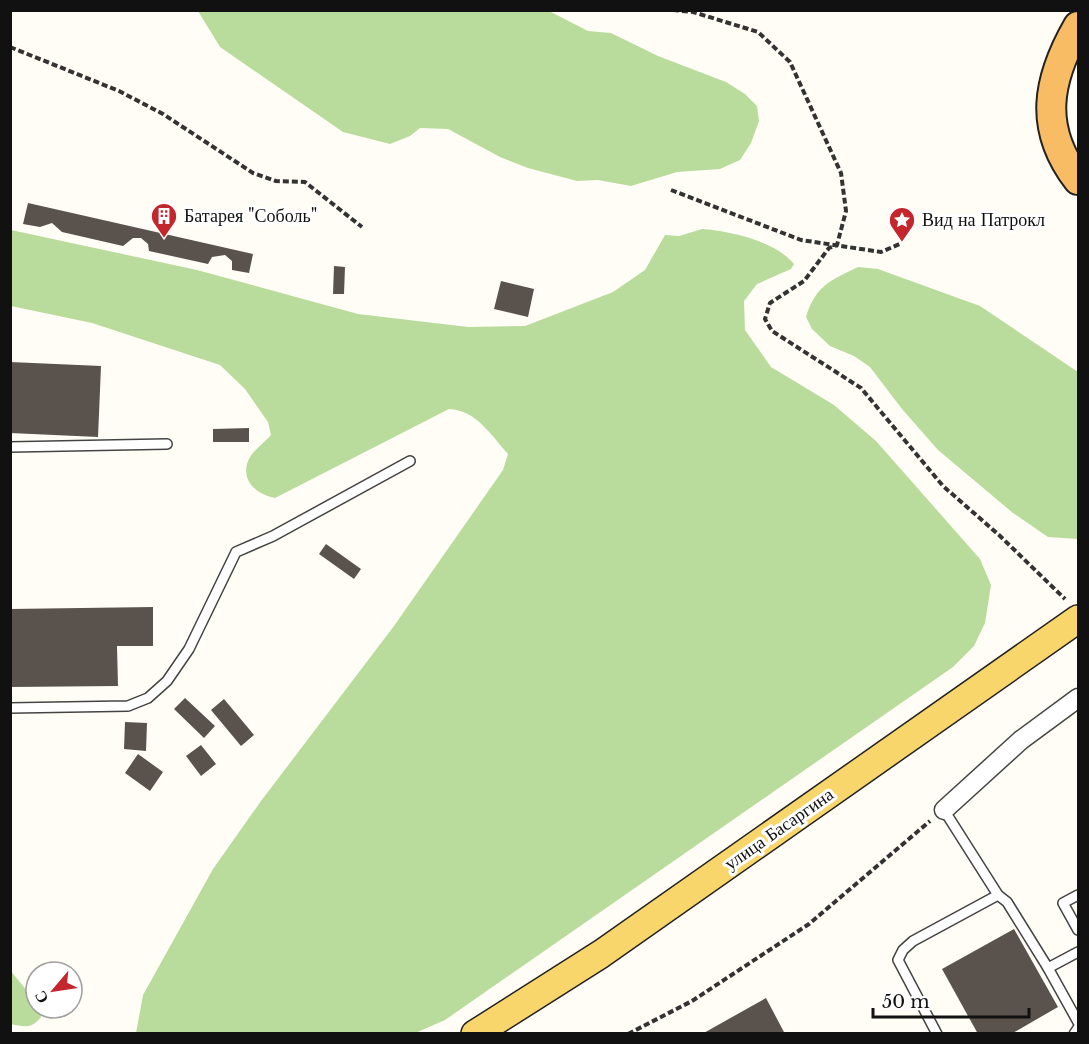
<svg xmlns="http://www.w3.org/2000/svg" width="1089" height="1044" font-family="'Libre Baskerville',serif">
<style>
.forest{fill:#b9dc9c}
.building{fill:#5a524d}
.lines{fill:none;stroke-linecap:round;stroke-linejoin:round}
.service-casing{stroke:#444;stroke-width:12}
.minor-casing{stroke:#444;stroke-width:21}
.primary-casing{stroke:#222;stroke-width:30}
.trunk-casing{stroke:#222;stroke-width:32}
.path{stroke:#333;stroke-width:4;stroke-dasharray:6 3;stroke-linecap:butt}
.service{stroke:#fff;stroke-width:9}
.minor{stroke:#fff;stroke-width:18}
.primary{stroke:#f9d66b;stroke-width:27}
.trunk{stroke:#f7bc64;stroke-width:28}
.labels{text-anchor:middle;stroke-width:6;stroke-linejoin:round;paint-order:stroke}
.poi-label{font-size:18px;fill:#111;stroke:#fff;text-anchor:start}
.street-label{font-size:18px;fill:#111;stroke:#fff}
</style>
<rect width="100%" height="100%" fill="#fffdf5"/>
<!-- forest -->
<g class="forest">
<path d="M198,11H549L588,31L611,33L658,56L726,82L745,94L757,106L759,121L751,143L740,160L720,169L677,172L631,186L598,180L577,181L528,168L500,157L448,129L420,128L410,136L390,144L343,132L220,47Z"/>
<path d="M702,229C730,231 775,241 794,264L791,269L757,284L744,301L745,330L771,367L834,405L876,441L980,559L991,585L985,623L974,646L953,667L445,1020L413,1034L136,1033L143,995L213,869L261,801L394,626L503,470L508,454C491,435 476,410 449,409L275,498C256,495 238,478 250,457C255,449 265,442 271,435L268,422L245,389L220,365L92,323L11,306V230L197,270L358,314L468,327L525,326L613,292L645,270L665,235L679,236Z"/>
<path d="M858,267L878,269L980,306L1078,372V539L1048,537L1013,513L938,450L902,409L870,367L854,356L830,346L812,329L806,317C816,285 830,281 858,267Z"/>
<path d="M10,970L36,1002V1008H39L41,1017C32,1029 24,1027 11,1024Z"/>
</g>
<!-- building -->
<g class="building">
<path d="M28,203L253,254L249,273L232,270V261L225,255L212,257L208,264L149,251L148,244L141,238H133L123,246L62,232L52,223L40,227L23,224Z"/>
<path d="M334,266L345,267L344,294H333Z"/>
<path d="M501,281L534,289L528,317L494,309Z"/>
<path d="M10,362L101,366L98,437L10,433Z"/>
<path d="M249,428V442H213V429Z"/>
<path d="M326,544L361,569L354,579L319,554Z"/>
<path d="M153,607V646H117L118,686L10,687V609Z"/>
<path d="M185,698L215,726L204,738L174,709Z"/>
<path d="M224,699L254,735L241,746L211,710Z"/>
<path d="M125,722L147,723L146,751L124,749Z"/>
<path d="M201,745L216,764L201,776L186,756Z"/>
<path d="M138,754L163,772L150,791L125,773Z"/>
<path d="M1014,929L1058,1007L1011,1034H978L942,969Z"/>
<path d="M766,998L785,1034H702Z"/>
</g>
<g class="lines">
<!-- service casing -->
<g class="service-casing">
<g id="service">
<path d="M10,447L167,444"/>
<path d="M10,708L128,706L148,698L167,681L189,649L236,552L273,536L410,461"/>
<path d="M944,810L998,895L1007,902L1048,968L1078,952"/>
<path d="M1078,895L1063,903L1078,930"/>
<path d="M1048,968L1078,1022"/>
<path d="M937,1034L898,960L903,950L913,941L998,895"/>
<path d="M1074,1034L1078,1028"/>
</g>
</g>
<!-- minor casing -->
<g class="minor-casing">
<path id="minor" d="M944,810L1021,740L1078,698"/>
</g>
<!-- primary casing -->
<g class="primary-casing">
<path id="primary" d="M475,1034L601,954L1078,619"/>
</g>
<!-- trunk casing -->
<g class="trunk-casing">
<path id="trunk" d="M1078,26C1047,80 1038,128 1078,180"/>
</g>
<!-- path -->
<g class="path">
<path d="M673,10L693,12L758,32L790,62L841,173L846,211L837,245L829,248L804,281L770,303L765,319L772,331L861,388L943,486L999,535L1065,599"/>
<path d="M10,47L119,91L163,114L253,173L276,181L305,182L362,227"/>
<path d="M671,190L801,240L881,252L902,243"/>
<path d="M628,1034L692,1001L809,924L930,821"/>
</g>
<!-- service -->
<use href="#service" class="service"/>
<!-- minor -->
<use href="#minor" class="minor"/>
<!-- primary -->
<use href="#primary" class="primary"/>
<!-- trunk -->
<use href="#trunk" class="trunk"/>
</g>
<!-- icons -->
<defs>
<g id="building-pin" transform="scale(1.35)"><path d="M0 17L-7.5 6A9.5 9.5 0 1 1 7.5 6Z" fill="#c4262e" stroke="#fff"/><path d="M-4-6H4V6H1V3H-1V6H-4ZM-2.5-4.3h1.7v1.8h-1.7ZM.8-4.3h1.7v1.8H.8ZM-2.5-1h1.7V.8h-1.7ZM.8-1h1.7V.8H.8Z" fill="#fff"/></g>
<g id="sight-pin" transform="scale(1.35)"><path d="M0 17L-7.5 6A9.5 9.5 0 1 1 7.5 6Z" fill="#c4262e" stroke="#fff"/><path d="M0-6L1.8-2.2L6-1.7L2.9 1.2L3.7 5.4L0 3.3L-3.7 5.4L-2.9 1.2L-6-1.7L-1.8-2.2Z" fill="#fff"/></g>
</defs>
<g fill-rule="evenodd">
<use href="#building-pin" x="164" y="216"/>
<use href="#sight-pin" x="902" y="220"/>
</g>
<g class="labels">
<!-- poi labels -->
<g class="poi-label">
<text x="184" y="222">Батарея "Соболь"</text>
<text x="922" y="226">Вид на Патрокл</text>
</g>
<!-- street labels -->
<g class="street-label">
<text transform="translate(779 829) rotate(-35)" y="6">улица Басаргина</text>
</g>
</g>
<!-- border -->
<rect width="1089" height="1044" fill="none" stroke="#111111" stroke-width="24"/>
<!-- north arrow -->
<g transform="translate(54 990) rotate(241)"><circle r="28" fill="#ffffff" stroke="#a0a0a0" stroke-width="1.5"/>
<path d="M0-4.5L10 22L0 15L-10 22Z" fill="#c4262e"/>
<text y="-9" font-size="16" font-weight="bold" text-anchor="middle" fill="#111111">С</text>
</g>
<!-- scale -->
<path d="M873 1008v9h156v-9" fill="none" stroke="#111111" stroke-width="3"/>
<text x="882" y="1008" font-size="18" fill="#111111" stroke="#ffffff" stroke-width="4.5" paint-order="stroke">50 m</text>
</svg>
